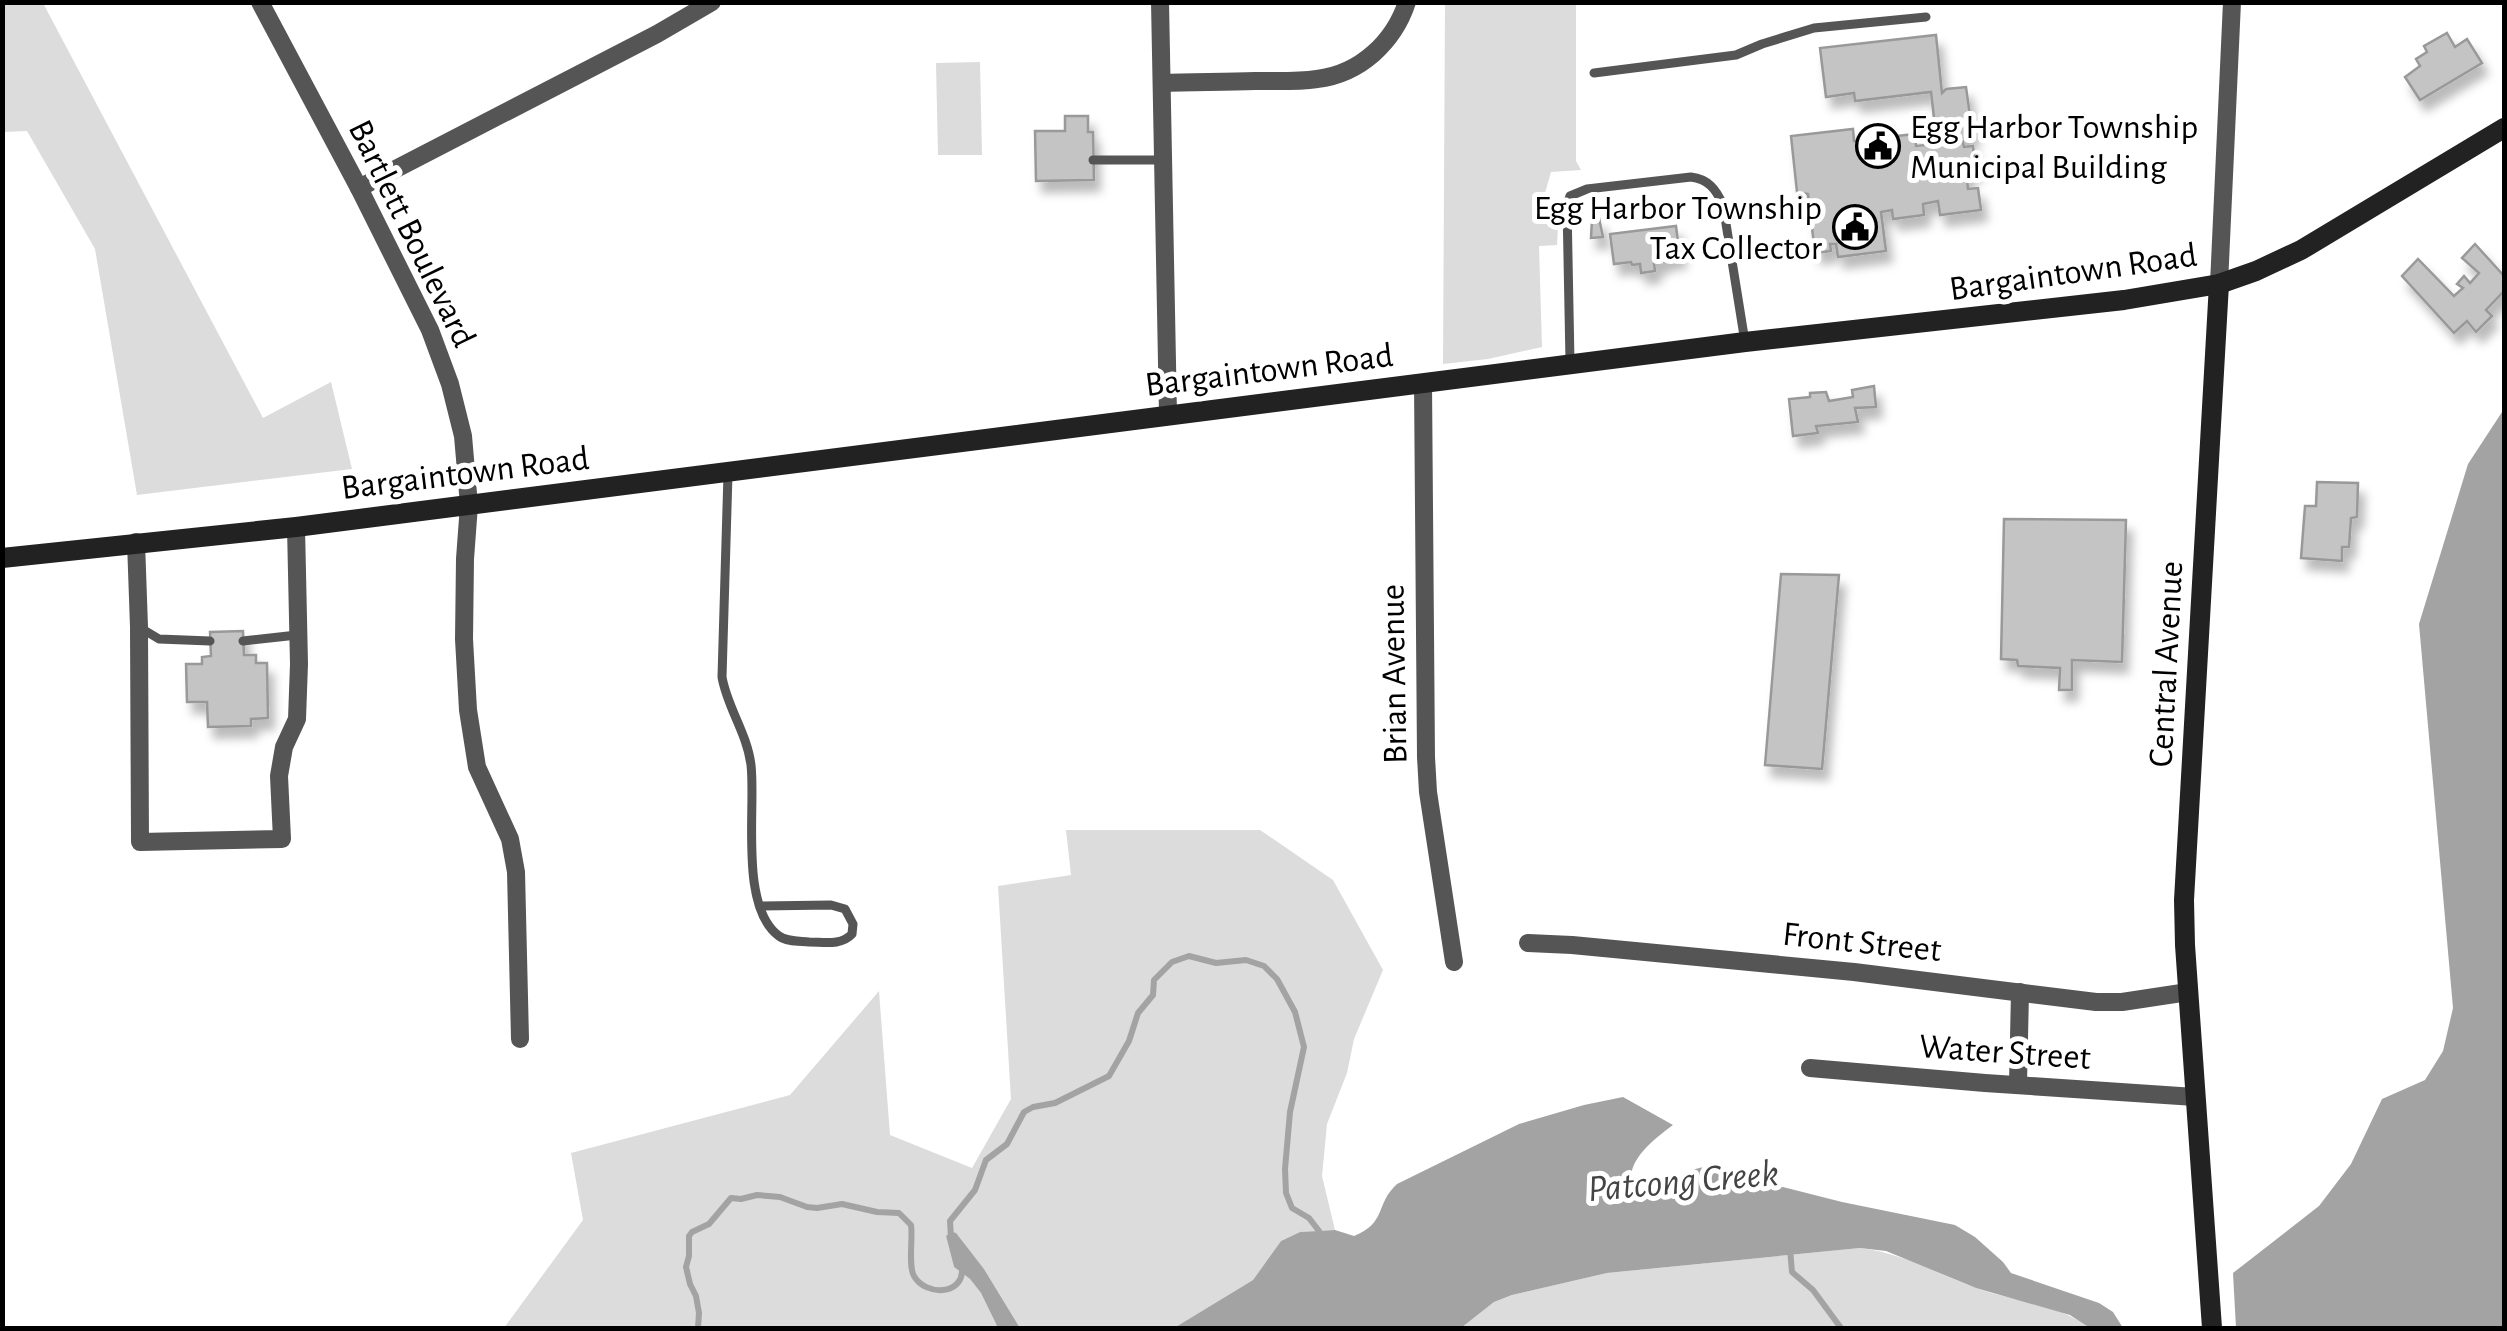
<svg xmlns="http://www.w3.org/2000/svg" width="2507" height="1331" font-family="'Alegreya Sans',sans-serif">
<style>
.green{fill:#dcdcdc}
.water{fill:#a3a3a3}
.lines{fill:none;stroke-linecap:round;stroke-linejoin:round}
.stream{stroke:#a3a3a3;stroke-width:6}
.building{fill:#c4c4c4;stroke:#999;stroke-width:2.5;filter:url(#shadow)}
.lane{stroke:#555;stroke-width:9}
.street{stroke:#555;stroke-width:18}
.secondary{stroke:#222;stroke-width:20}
.labels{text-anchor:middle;stroke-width:10;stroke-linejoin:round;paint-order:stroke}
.poi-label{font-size:35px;fill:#000;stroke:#fff;text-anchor:start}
.street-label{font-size:35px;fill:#000;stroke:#fff}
.water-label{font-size:38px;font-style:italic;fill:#444;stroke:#fff}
</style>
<defs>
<filter id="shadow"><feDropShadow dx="6" dy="11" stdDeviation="5" flood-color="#0004"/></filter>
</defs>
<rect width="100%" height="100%" fill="#fff"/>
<!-- green -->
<g class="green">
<path d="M2,3H43L263,418L331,382L352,469L137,495L95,249L27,131L3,132Z"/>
<path d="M1445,3H1576V161L1581,170L1551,172L1541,207L1545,222L1558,226L1557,245L1539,246L1542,347L1488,359L1443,364Z"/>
<path d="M980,62L982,155H938L936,63Z"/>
<path d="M1066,830H1260L1333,880L1383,970L1354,1039L1347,1073L1327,1124L1322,1176L1335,1230L1300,1232L1281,1241L1253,1280L1174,1328H1020L984,1269L975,1258L946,1236L954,1267L970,1279L981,1293L998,1328H504L583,1220L571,1153L790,1095L879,991L890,1135L972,1168L1011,1099L998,886L1071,875Z"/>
<path d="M1860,1248C1903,1253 1939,1275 1979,1289C2016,1302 2059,1304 2090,1328H1461L1494,1302L1512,1295L1607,1273Z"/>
</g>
<!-- water -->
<g class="water">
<path d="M2504,409V1328H2236L2233,1273L2319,1206L2351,1164L2382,1099L2425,1080L2443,1051L2453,1008L2419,624L2468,464Z"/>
<path d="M1623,1097L1673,1125C1657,1137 1621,1163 1634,1188C1638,1195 1641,1195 1647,1194C1657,1191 1666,1183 1675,1178C1684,1172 1694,1169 1704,1167L1842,1202L1955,1225L1975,1237L2003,1262L2011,1273L2099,1303L2113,1312L2123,1328H2090L2070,1315L1976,1288L1886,1251L1860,1248L1607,1273L1512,1295L1494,1302L1461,1328H1174L1253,1280L1281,1241L1300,1232L1335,1230L1354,1236C1387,1223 1375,1204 1397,1184L1519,1124L1584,1105Z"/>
<path d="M952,1232L956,1233L984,1269L1020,1328H998L981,1293L970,1279L954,1267L946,1236Z"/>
</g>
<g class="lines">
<!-- stream -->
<g class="stream">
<path d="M951,1238L950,1221L975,1190L986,1160L1007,1144L1024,1112L1033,1107L1055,1103L1109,1076L1129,1041L1138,1013L1153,995L1154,980L1172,962L1189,956L1216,963L1246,960L1264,966L1277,979L1295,1012L1304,1047L1290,1112L1285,1169L1286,1193L1292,1208L1309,1218L1319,1231"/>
<path d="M1790,1249L1792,1272L1813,1290L1841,1328"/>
<path d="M698,1328L699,1313L696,1296L690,1284L686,1267L689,1256V1236L692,1232L709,1224L731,1198L741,1199L757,1195L780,1197L807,1207L817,1208L842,1204L877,1212L899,1213L911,1225C913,1238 908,1266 914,1276C925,1296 964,1296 962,1268"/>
</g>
</g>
<!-- building -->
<g class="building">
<path d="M2447,33L2455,47L2467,39L2482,63L2420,100L2405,77L2420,66L2416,59L2427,52L2424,46Z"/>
<path d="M1936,35L1942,93L1946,89L1966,87L1973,137L1962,138L1964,147L1973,146L1976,169L1966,171L1968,189L1978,188L1981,210L1940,215L1938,201L1923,204L1924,215L1893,219L1892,210L1881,212L1886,251L1838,257L1836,244H1830L1831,251L1815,253L1808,194L1797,192L1791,136L1853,129L1854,141L1868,139V144L1887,141V137L1915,134L1916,146L1937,144L1931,92L1855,101L1854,93L1826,97L1820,48Z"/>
<path d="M1065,116H1088V132H1093L1094,180L1036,181L1035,131H1065Z"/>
<path d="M1599,218L1603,237L1591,238L1592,219Z"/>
<path d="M1676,226L1680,257L1662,259L1663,262L1654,263L1655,271L1641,273L1640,264L1632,265L1631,262L1614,264L1610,234Z"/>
<path d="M2475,244L2504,276V291L2486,310L2492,316L2476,332L2467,321L2454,333L2402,276L2418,259L2454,296L2463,288L2457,284L2464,276L2470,283L2479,273L2462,258Z"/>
<path d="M1874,386L1876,407L1855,408L1858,422L1816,426L1818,433L1793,436L1789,399L1810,397V393L1826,392L1829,401L1853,397L1852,390Z"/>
<path d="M2317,482L2358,483L2357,517L2351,518L2349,547H2342V561L2301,558L2305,506H2316Z"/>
<path d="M2004,519L2126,520L2122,662L2072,660V690H2059L2060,668L2018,666L2017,660L2001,659Z"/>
<path d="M1781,574L1839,575L1822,769L1765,765Z"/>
<path d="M243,631L244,655H256V663H267L268,718L251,719V726L208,727L207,702H187L186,664H202V657L211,656L210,632Z"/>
</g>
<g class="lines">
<!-- lane -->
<g class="lane">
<path d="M1594,73L1736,55L1762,44L1814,28L1926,17"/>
<path d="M1093,160H1164"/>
<path d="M1570,362L1567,205L1570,196L1587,189L1691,177C1708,179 1716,189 1723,205L1745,342"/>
<path d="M728,474L722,677C727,707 747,733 751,765C756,808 739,907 779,936C787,942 799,941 809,942C824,942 841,946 852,934L853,924L845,909L831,905L760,906"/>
<path d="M139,627L159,639L210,641"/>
<path d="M243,641L297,635"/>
</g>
<!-- street -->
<g class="street">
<path d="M260,2L359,188L430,330L450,384L463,436L469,505L465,559L464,639L468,710L477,767L510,839L516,872L520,1039"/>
<path d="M1160,2L1168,414"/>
<path d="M1162,83C1193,82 1224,82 1255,81C1276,81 1297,82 1317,79C1360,74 1394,42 1407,2"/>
<path d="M359,188L657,34L712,2"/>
<path d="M2219,284L2232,2"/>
<path d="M1423,383L1426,757L1428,792L1454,962"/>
<path d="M136,542L139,627L140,842L282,839L279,776L284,747L297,719L299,664L296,527"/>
<path d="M1528,943L1572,945L1854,972L2096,1002H2122L2188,992"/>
<path d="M1810,1068L1985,1083L2195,1097"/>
<path d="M2018,1084L2020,992"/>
</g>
<!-- secondary -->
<g class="secondary">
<path d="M2,558L296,527L1745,342L2124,300L2219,284L2256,271L2301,250L2504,128"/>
<path d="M2212,1328L2185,945L2184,900L2219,284"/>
</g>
</g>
<!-- icons -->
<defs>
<g id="civic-ring" transform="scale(2.25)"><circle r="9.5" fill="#fff" stroke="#000" stroke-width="1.5"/><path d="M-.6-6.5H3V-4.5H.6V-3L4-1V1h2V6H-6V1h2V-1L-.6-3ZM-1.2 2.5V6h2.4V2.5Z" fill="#000"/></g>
</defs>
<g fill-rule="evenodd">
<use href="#civic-ring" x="1878" y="146"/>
<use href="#civic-ring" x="1855" y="227"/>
</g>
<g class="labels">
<!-- poi labels -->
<g class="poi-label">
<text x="1910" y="138">Egg Harbor Township<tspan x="1910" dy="40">Municipal Building</tspan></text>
<text x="1822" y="219" text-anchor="end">Egg Harbor Township<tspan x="1822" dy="40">Tax Collector</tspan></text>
</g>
<!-- street labels -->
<g class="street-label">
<text transform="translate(413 233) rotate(64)" y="12">Bartlett Boulevard</text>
<text transform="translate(2073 271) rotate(-8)" y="12">Bargaintown Road</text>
<text transform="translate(1269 369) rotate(-7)" y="12">Bargaintown Road</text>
<text transform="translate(465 472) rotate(-7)" y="12">Bargaintown Road</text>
<text transform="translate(2165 664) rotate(-87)" y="12">Central Avenue</text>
<text transform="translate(1393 674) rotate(-91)" y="12">Brian Avenue</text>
<text transform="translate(1862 941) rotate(6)" y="12">Front Street</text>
<text transform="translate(2005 1051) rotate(4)" y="12">Water Street</text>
</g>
<!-- water labels -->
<g class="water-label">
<text transform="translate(1683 1180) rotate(-5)" y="13">Patcong Creek</text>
</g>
</g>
<!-- border -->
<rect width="2507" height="1331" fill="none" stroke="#000000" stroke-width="10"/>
</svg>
